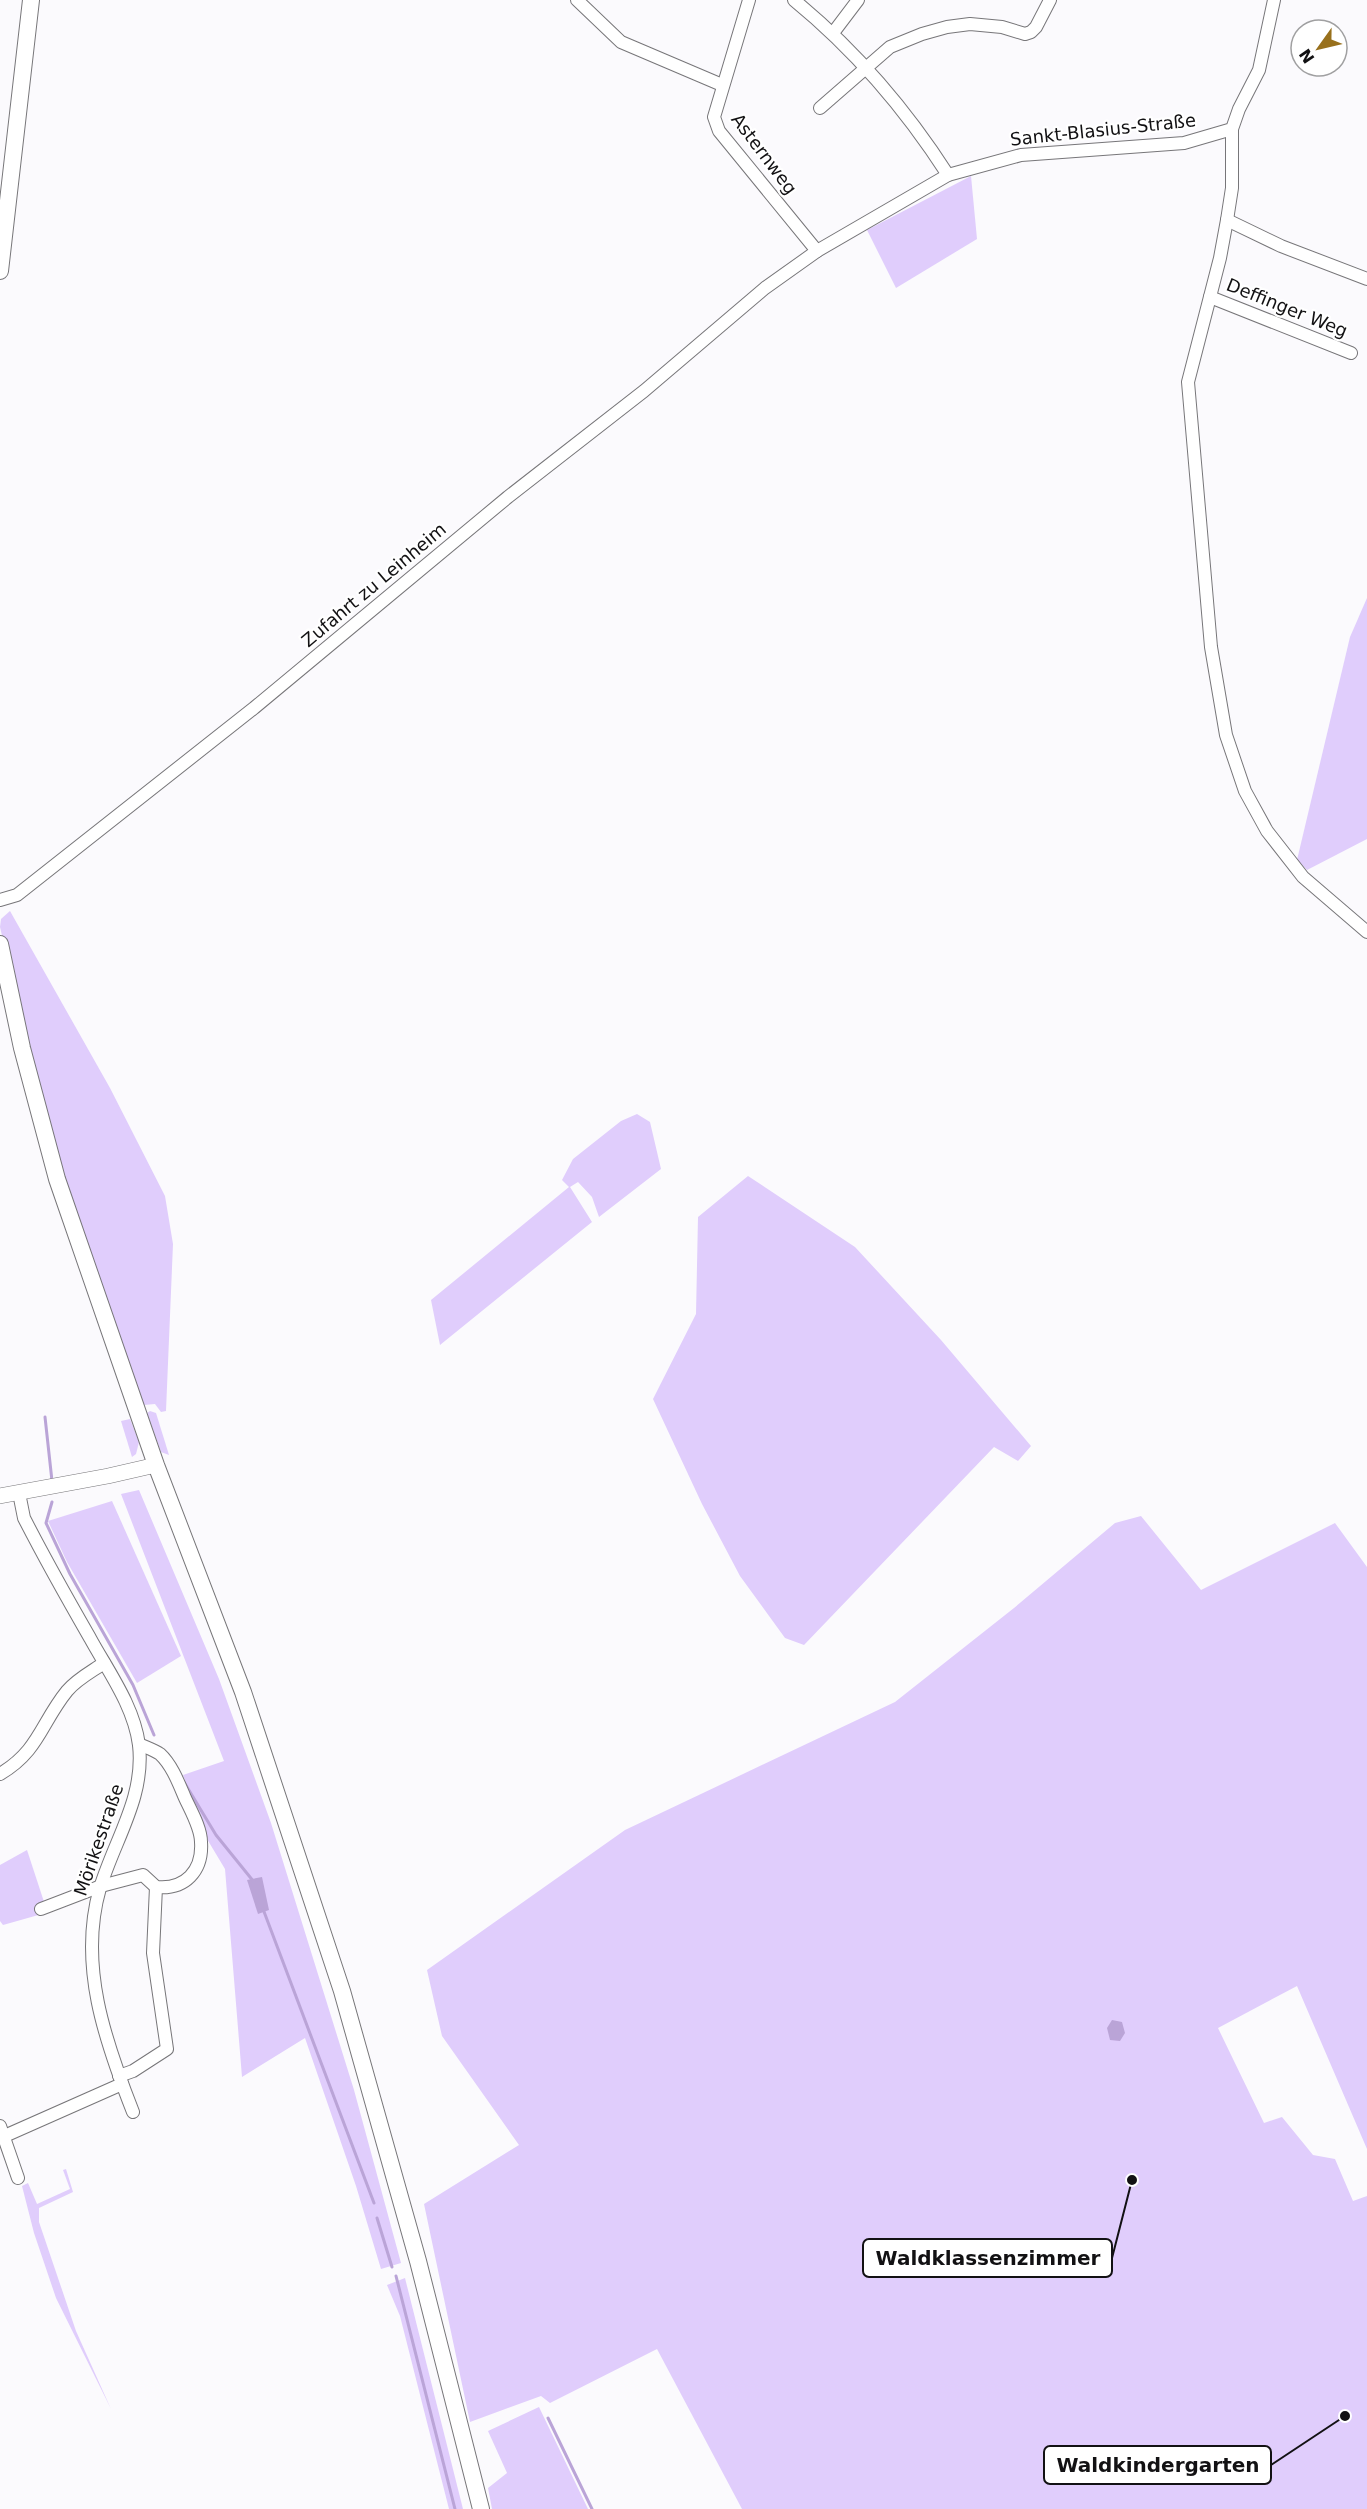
<svg xmlns="http://www.w3.org/2000/svg" width="1367" height="2509" font-family="'DejaVu Sans',sans-serif">
<style>
.green{fill:#e0cdfc}
.water{fill:#baa4d7}
.lines{fill:none;stroke-linecap:round;stroke-linejoin:round}
.stream{stroke:#baa4d7;stroke-width:3}
.minor-casing{stroke:#777679;stroke-width:14}
.tertiary-casing{stroke:#777679;stroke-width:16}
.secondary-casing{stroke:#777679;stroke-width:18}
.minor{stroke:#fff;stroke-width:12}
.tertiary{stroke:#fff;stroke-width:15}
.secondary{stroke:#fff;stroke-width:16}
.labels{text-anchor:middle;stroke-width:4.5;stroke-linejoin:round;paint-order:stroke}
.street-label{font-size:18px;fill:#121113;stroke:#fff}
.leader{fill:none;stroke:#121113;stroke-width:2}
.callout-dot{fill:#121113;stroke:#fff;stroke-width:2}
.callout{fill:#fff;stroke:#121113;stroke-width:2}
.callout-label{font-size:20px;text-anchor:middle;font-weight:bold;fill:#121113}
</style>
<rect width="100%" height="100%" fill="#fbfafd"/>
<!-- green -->
<g class="green">
<path d="M971,176L977,239L896,288L867,230Z"/>
<path d="M1367,598V839L1307,870L1297,860L1350,637Z"/>
<path d="M10,911L110,1088L165,1196L173,1244L166,1411L161,1412L155,1404L144,1405C121,1345 98,1285 78,1224C47,1127 23,1027 0,927L1,919Z"/>
<path d="M637,1114L650,1122L661,1169L599,1217L592,1197L578,1182L570,1187L592,1222L440,1345L431,1300L569,1187L562,1180L573,1159L621,1121Z"/>
<path d="M748,1176L855,1247L941,1340L1031,1446L1018,1461L994,1447L804,1645L785,1638L740,1576L702,1504L653,1399L696,1314L698,1217Z"/>
<path d="M150,1411L156,1413L169,1455L161,1452L147,1413Z"/>
<path d="M130,1419L139,1442L136,1454L132,1457L121,1421Z"/>
<path d="M139,1490L219,1679L271,1823L354,2090L401,2263L381,2269L356,2186L305,2038L242,2077L225,1869L207,1839L183,1775L224,1761L121,1494Z"/>
<path d="M112,1501L181,1656L137,1683L67,1562L48,1521Z"/>
<path d="M1141,1516L1201,1590L1335,1523L1367,1567V2149L1297,1986L1218,2028L1264,2123L1282,2117L1313,2155L1335,2159L1353,2201L1367,2196V2509H742L657,2349L550,2403L541,2396L470,2422L424,2204L519,2145L442,2036L427,1970L625,1830L895,1702L1014,1608L1115,1523Z"/>
<path d="M27,1850L46,1908L42,1914L3,1925L0,1921V1865Z"/>
<path d="M66,2169L73,2192L39,2208V2222L76,2331L111,2409L56,2298L34,2233L22,2186L28,2183L37,2204L70,2189L63,2170Z"/>
<path d="M405,2278L463,2509H449L400,2316L387,2285Z"/>
<path d="M539,2407L588,2509H492L488,2488L507,2473L488,2431Z"/>
</g>
<!-- water -->
<g class="water">
<path d="M262,1877L269,1910L258,1914L247,1880Z"/>
<path d="M1112,2020L1122,2022L1125,2033L1120,2041L1110,2040L1107,2028Z"/>
</g>
<g class="lines">
<!-- stream -->
<g class="stream">
<path d="M45,1417L52,1481"/>
<path d="M52,1502L46,1523L70,1574L133,1685L154,1735"/>
<path d="M184,1782L216,1835L254,1882"/>
<path d="M263,1909L374,2203"/>
<path d="M377,2218L392,2267"/>
<path d="M396,2276L455,2509"/>
<path d="M548,2418L592,2509"/>
</g>
<!-- minor casing -->
<g class="minor-casing">
<g id="minor">
<path d="M577,0L621,42L722,85"/>
<path d="M749,0L714,117L719,131L817,251"/>
<path d="M794,0C855,50 905,108 948,175"/>
<path d="M833,33L858,0"/>
<path d="M820,108L890,47L922,34L947,27L970,24L1002,27L1025,34L1031,32L1036,27L1050,0"/>
<path d="M1232,129V188L1227,220L1220,258L1188,382L1211,647L1226,735L1245,791L1267,831L1303,877L1367,932"/>
<path d="M1227,220L1281,246L1367,279"/>
<path d="M1210,297L1351,353"/>
<path d="M0,900L17,895L254,708L508,497L644,391L765,288L817,251L948,175L1021,155L1184,143L1232,129L1239,109L1259,70L1274,0"/>
<path d="M19,1493L24,1518C45,1559 67,1598 90,1638C108,1671 134,1706 139,1745C145,1797 115,1839 100,1888C78,1964 105,2041 133,2112"/>
<path d="M0,1774C39,1751 41,1723 67,1691C77,1679 91,1672 104,1663"/>
<path d="M41,1909L101,1886L143,1875L156,1887C185,1890 203,1871 201,1842C201,1828 191,1811 185,1798C179,1784 172,1765 160,1754C154,1750 145,1747 139,1744"/>
<path d="M119,2076L133,2071L167,2049L153,1953L156,1887"/>
<path d="M0,2126L18,2178"/>
<path d="M0,2138L122,2084"/>
</g>
</g>
<!-- tertiary casing -->
<g class="tertiary-casing">
<path id="tertiary" d="M0,1496L108,1476L156,1465"/>
</g>
<!-- secondary casing -->
<g class="secondary-casing">
<g id="secondary">
<path d="M0,271L31,0"/>
<path d="M0,944L22,1048L57,1179L156,1465L243,1692L342,1991L418,2261L481,2509"/>
</g>
</g>
<!-- minor -->
<use href="#minor" class="minor"/>
<!-- tertiary -->
<use href="#tertiary" class="tertiary"/>
<!-- secondary -->
<use href="#secondary" class="secondary"/>
</g>
<g class="labels">
<!-- street labels -->
<g class="street-label">
<text transform="translate(1103 130) rotate(-6)" y="6">Sankt-Blasius-Straße</text>
<text transform="translate(764 154) rotate(53)" y="6">Asternweg</text>
<text transform="translate(1287 308) rotate(22)" y="6">Deffinger Weg</text>
<text transform="translate(374 585) rotate(-40)" y="6">Zufahrt zu Leinheim</text>
<text transform="translate(99 1840) rotate(-71)" y="6">Mörikestraße</text>
</g>
</g>
<!-- callouts -->
<path class="leader" d="M1132 2180L1112 2258M1345 2416L1271 2465"/>
<g class="callout-dot">
<circle cx="1132" cy="2180" r="6"/>
<circle cx="1345" cy="2416" r="6"/>
</g>
<g class="callout">
<rect x="863" y="2239" width="249" height="38" rx="6"/>
<rect x="1044" y="2446" width="227" height="38" rx="6"/>
</g>
<g class="callout-label">
<text x="988" y="2265">Waldklassenzimmer</text>
<text x="1158" y="2472">Waldkindergarten</text>
</g>
<!-- north arrow -->
<g transform="translate(1319 48) rotate(236)"><circle r="28" fill="#ffffff" stroke="#a0a0a1" stroke-width="1.5"/>
<path d="M0-4.5L10 22L0 15L-10 22Z" fill="#98701c"/>
<text y="-9" font-size="16" font-weight="bold" text-anchor="middle" fill="#121113">N</text>
</g>
</svg>
